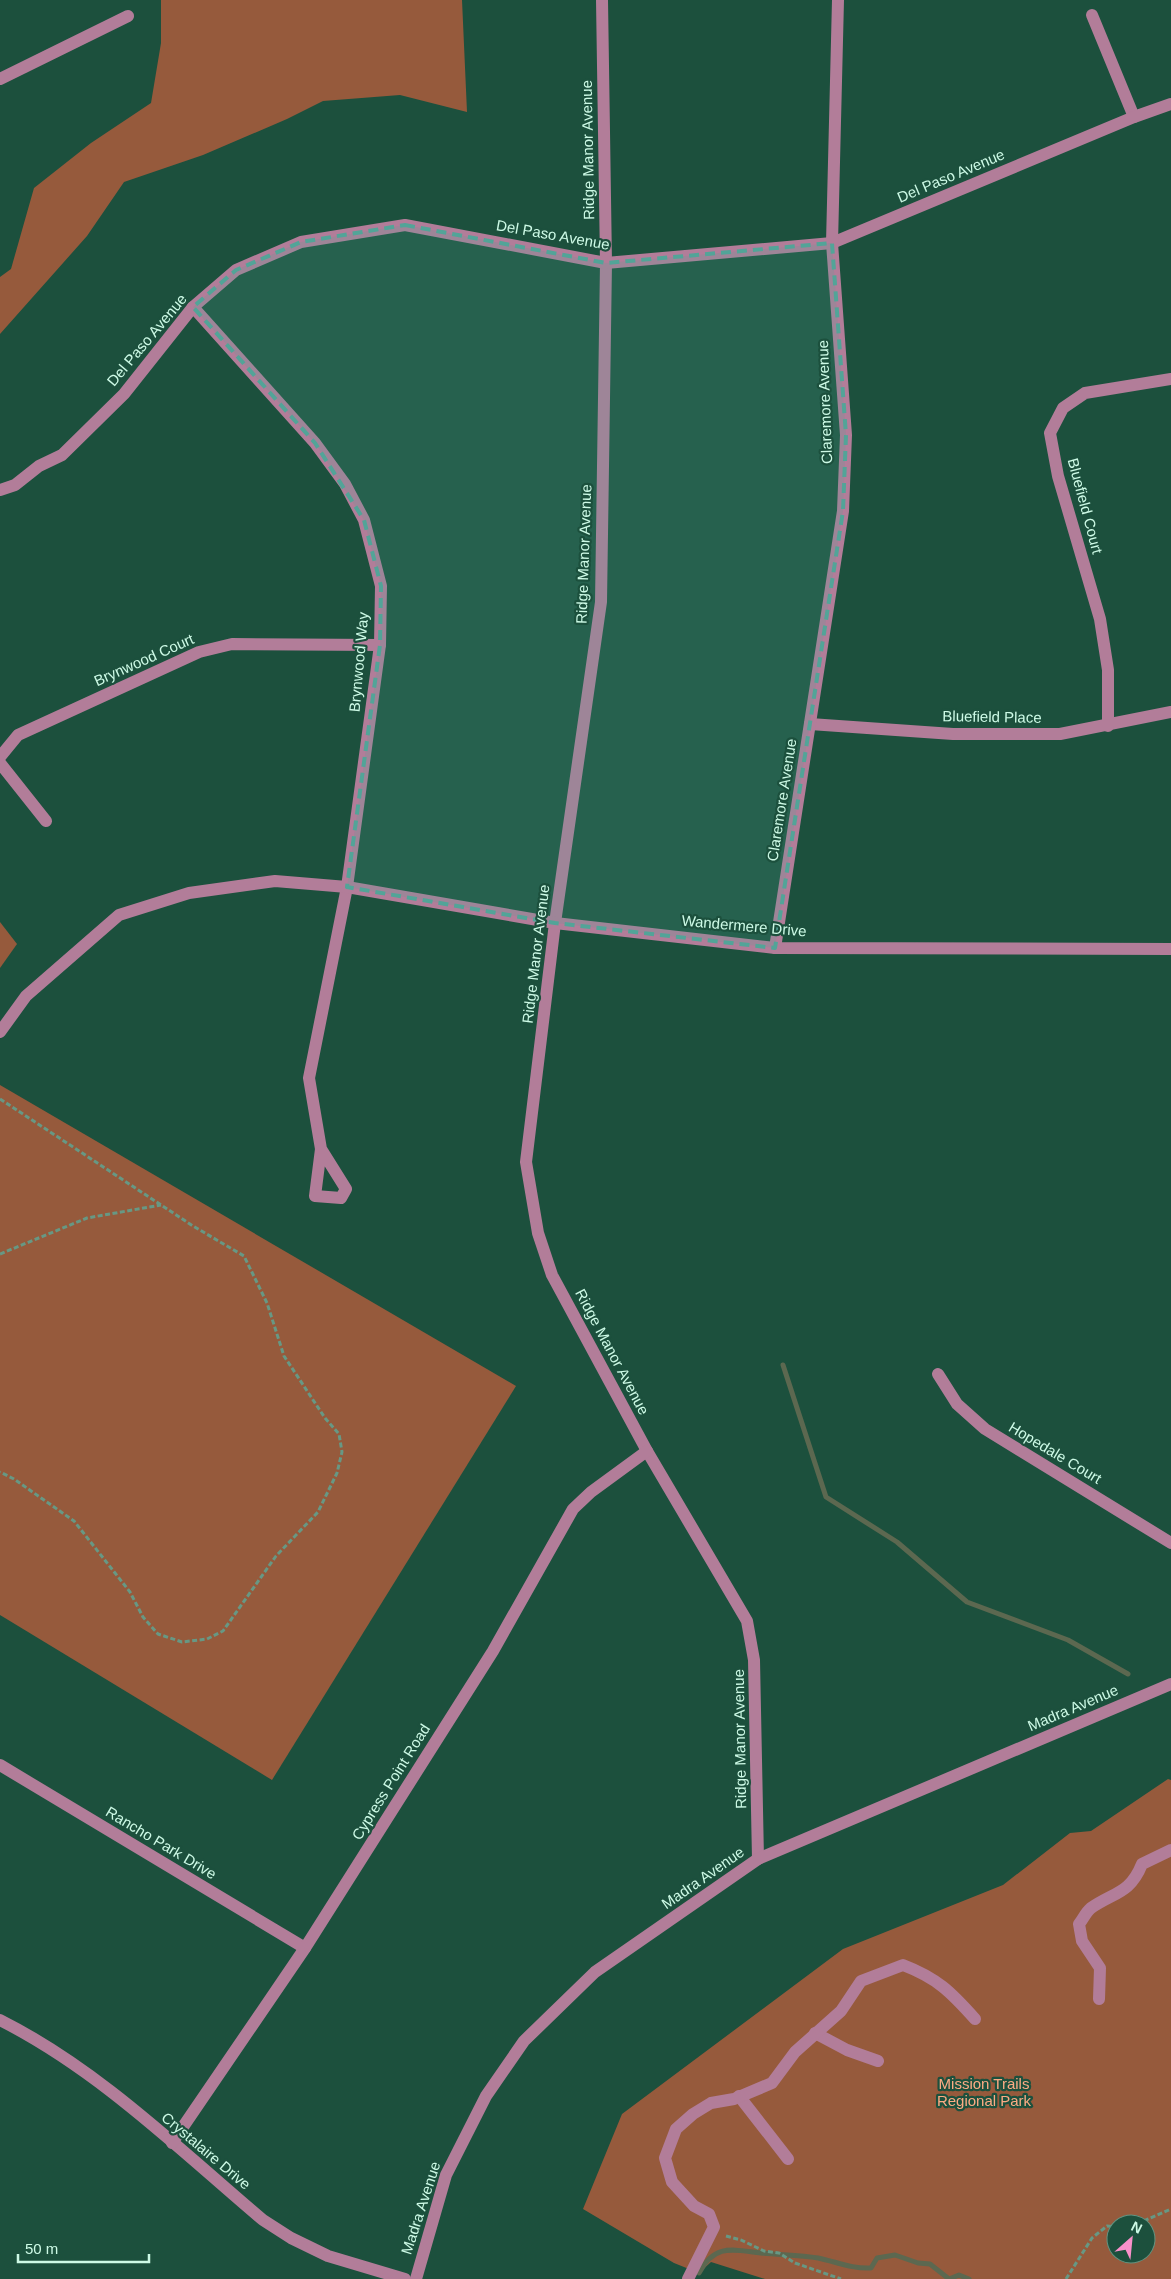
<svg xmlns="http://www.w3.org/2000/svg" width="1171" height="2279" font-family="Helvetica,sans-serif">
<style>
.green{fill:#965a3c;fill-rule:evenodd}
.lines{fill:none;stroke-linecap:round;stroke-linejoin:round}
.stream{stroke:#5c6850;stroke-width:5}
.path{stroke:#679884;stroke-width:3;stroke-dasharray:5 2.5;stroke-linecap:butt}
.minor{stroke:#b27d99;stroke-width:12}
.marked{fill:#52a498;fill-opacity:0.2;stroke:#52a498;stroke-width:4;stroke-dasharray:10 6;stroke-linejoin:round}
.labels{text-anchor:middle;stroke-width:4.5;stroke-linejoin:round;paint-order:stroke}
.street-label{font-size:15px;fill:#cdfae6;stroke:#1c503d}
.park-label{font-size:15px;fill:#fbab84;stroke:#1c503d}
</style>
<rect width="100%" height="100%" fill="#1c503d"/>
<!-- green -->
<g class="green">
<path d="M161,0H462L467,112L400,95L323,101L287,119L203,155L124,182L87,236L0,334V277L11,269L34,188L91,143L151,103L161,43Z"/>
<path d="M0,922L17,944L0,968Z"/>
<path d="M0,1085L516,1386L272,1780L0,1615Z"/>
<path d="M1168,1779L1171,1780V2279H765L711,2262L699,2273L674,2263L583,2209L622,2114L843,1949L1003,1885L1070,1833L1091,1831ZM1116,2224H1146V2254H1116Z"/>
</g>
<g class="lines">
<!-- stream -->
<g class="stream">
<path d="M783,1365L826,1497L897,1542L967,1602L1068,1640L1128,1674"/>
<path d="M699,2273C715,2243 733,2250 761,2253C780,2255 799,2255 818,2258C837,2262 852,2269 871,2268L877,2258L895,2255L918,2263L930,2264L949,2279L959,2275L969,2279"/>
</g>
<!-- path -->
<g class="path">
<path d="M0,1099L193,1226L244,1256L267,1303L284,1356L325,1418L339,1434L342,1452L337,1473L318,1512L276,1556L223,1631L207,1639L182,1642L158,1634L143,1617L130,1592L74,1521L14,1479L0,1472"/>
<path d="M0,1254L87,1218L161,1205"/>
<path d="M1137,2224L1171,2209"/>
<path d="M726,2236L741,2240L764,2251L779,2253L795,2263L841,2279"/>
<path d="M1066,2279L1092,2238L1107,2226L1116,2227"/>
</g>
<!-- minor -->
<g class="minor">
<path d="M602,0L606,263L601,602L555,923L526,1162L538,1233L552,1275L647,1451L747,1621L754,1660L758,1859"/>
<path d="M1092,15L1134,117"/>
<path d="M0,79L128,16"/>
<path d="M193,307L315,443L345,484L364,520L381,586L380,645L347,887L309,1078L321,1149L315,1196L341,1198L346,1189L321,1149"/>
<path d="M0,490L15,485L39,466L62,455L124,394L193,307L236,270L301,242L405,225L606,263L832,243L1134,117L1171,104"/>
<path d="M810,724L953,734H1060L1171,712"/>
<path d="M1108,726V670L1100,619L1058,476L1050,433L1063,408L1085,393L1171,379"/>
<path d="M0,757L18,735L199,652L232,644L380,645"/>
<path d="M0,763L46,821"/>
<path d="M775,948L843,511L846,435L832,243L838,0"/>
<path d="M0,1032L26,996L119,915L189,893L275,881L347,887L555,923L775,948L1171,949"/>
<path d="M938,1374L957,1404L985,1429L1171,1543"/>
<path d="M0,1765L305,1948"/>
<path d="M1099,1999L1100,1968L1082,1941L1079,1924C1083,1919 1086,1912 1091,1908C1114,1892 1130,1894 1142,1864L1171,1850"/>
<path d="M0,2020C99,2070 179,2149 263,2220L291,2238L328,2256L405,2279"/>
<path d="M815,2033L847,2050L878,2061"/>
<path d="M739,2096L788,2159"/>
<path d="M172,2143L305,1948L493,1651L573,1509L591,1492L647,1451"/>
<path d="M416,2279L446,2175L486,2096L524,2041L595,1972L758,1859L1171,1684"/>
<path d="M688,2279L714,2227L709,2214L694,2206L672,2182L665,2158L676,2129L693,2114L711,2103L734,2099L772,2083L795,2052L841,2011L861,1981L903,1965C937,1978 951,1992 975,2019"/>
</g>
</g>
<!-- marked area -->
<path class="marked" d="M405,225L606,263L832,243L846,435L843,511L775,948L555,923L347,887L380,645L381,586L364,520L315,443L193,307L236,270L301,242Z"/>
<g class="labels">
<!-- street labels -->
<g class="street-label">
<text transform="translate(588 150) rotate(-91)" y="5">Ridge Manor Avenue</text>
<text transform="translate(951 176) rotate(-23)" y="5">Del Paso Avenue</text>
<text transform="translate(553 235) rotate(10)" y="5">Del Paso Avenue</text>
<text transform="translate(147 340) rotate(-50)" y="5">Del Paso Avenue</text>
<text transform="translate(825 402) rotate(-92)" y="5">Claremore Avenue</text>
<text transform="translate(1085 506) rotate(75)" y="5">Bluefield Court</text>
<text transform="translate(584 554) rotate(-88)" y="5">Ridge Manor Avenue</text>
<text transform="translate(144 660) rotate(-24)" y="5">Brynwood Court</text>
<text transform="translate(359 662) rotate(-85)" y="5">Brynwood Way</text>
<text transform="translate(992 717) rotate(1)" y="5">Bluefield Place</text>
<text transform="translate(782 800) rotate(-81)" y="5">Claremore Avenue</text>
<text transform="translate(744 926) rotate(5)" y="5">Wandermere Drive</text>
<text transform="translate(536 954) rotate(-83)" y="5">Ridge Manor Avenue</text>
<text transform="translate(612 1352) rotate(62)" y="5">Ridge Manor Avenue</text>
<text transform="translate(1055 1453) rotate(31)" y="5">Hopedale Court</text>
<text transform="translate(1073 1708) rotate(-23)" y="5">Madra Avenue</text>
<text transform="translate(740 1739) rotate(-91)" y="5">Ridge Manor Avenue</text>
<text transform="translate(391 1782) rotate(-58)" y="5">Cypress Point Road</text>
<text transform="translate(161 1843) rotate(31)" y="5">Rancho Park Drive</text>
<text transform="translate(703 1878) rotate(-35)" y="5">Madra Avenue</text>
<text transform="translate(206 2151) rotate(40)" y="5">Crystalaire Drive</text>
<text transform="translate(421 2208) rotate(-72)" y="5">Madra Avenue</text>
</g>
<!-- park labels -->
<g class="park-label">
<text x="984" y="2089">Mission Trails<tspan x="984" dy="17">Regional Park</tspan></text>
</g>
</g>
<!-- north arrow -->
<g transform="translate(1131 2239) rotate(27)"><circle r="24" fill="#1c503d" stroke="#639481"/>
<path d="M0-4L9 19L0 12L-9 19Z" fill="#f990ca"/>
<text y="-8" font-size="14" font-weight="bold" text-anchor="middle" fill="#cdfae6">N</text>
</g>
<!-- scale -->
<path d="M18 2254v8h131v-8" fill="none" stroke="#cdfae6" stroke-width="2.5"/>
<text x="25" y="2254" font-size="15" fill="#cdfae6" stroke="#1c503d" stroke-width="4" paint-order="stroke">50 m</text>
</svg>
